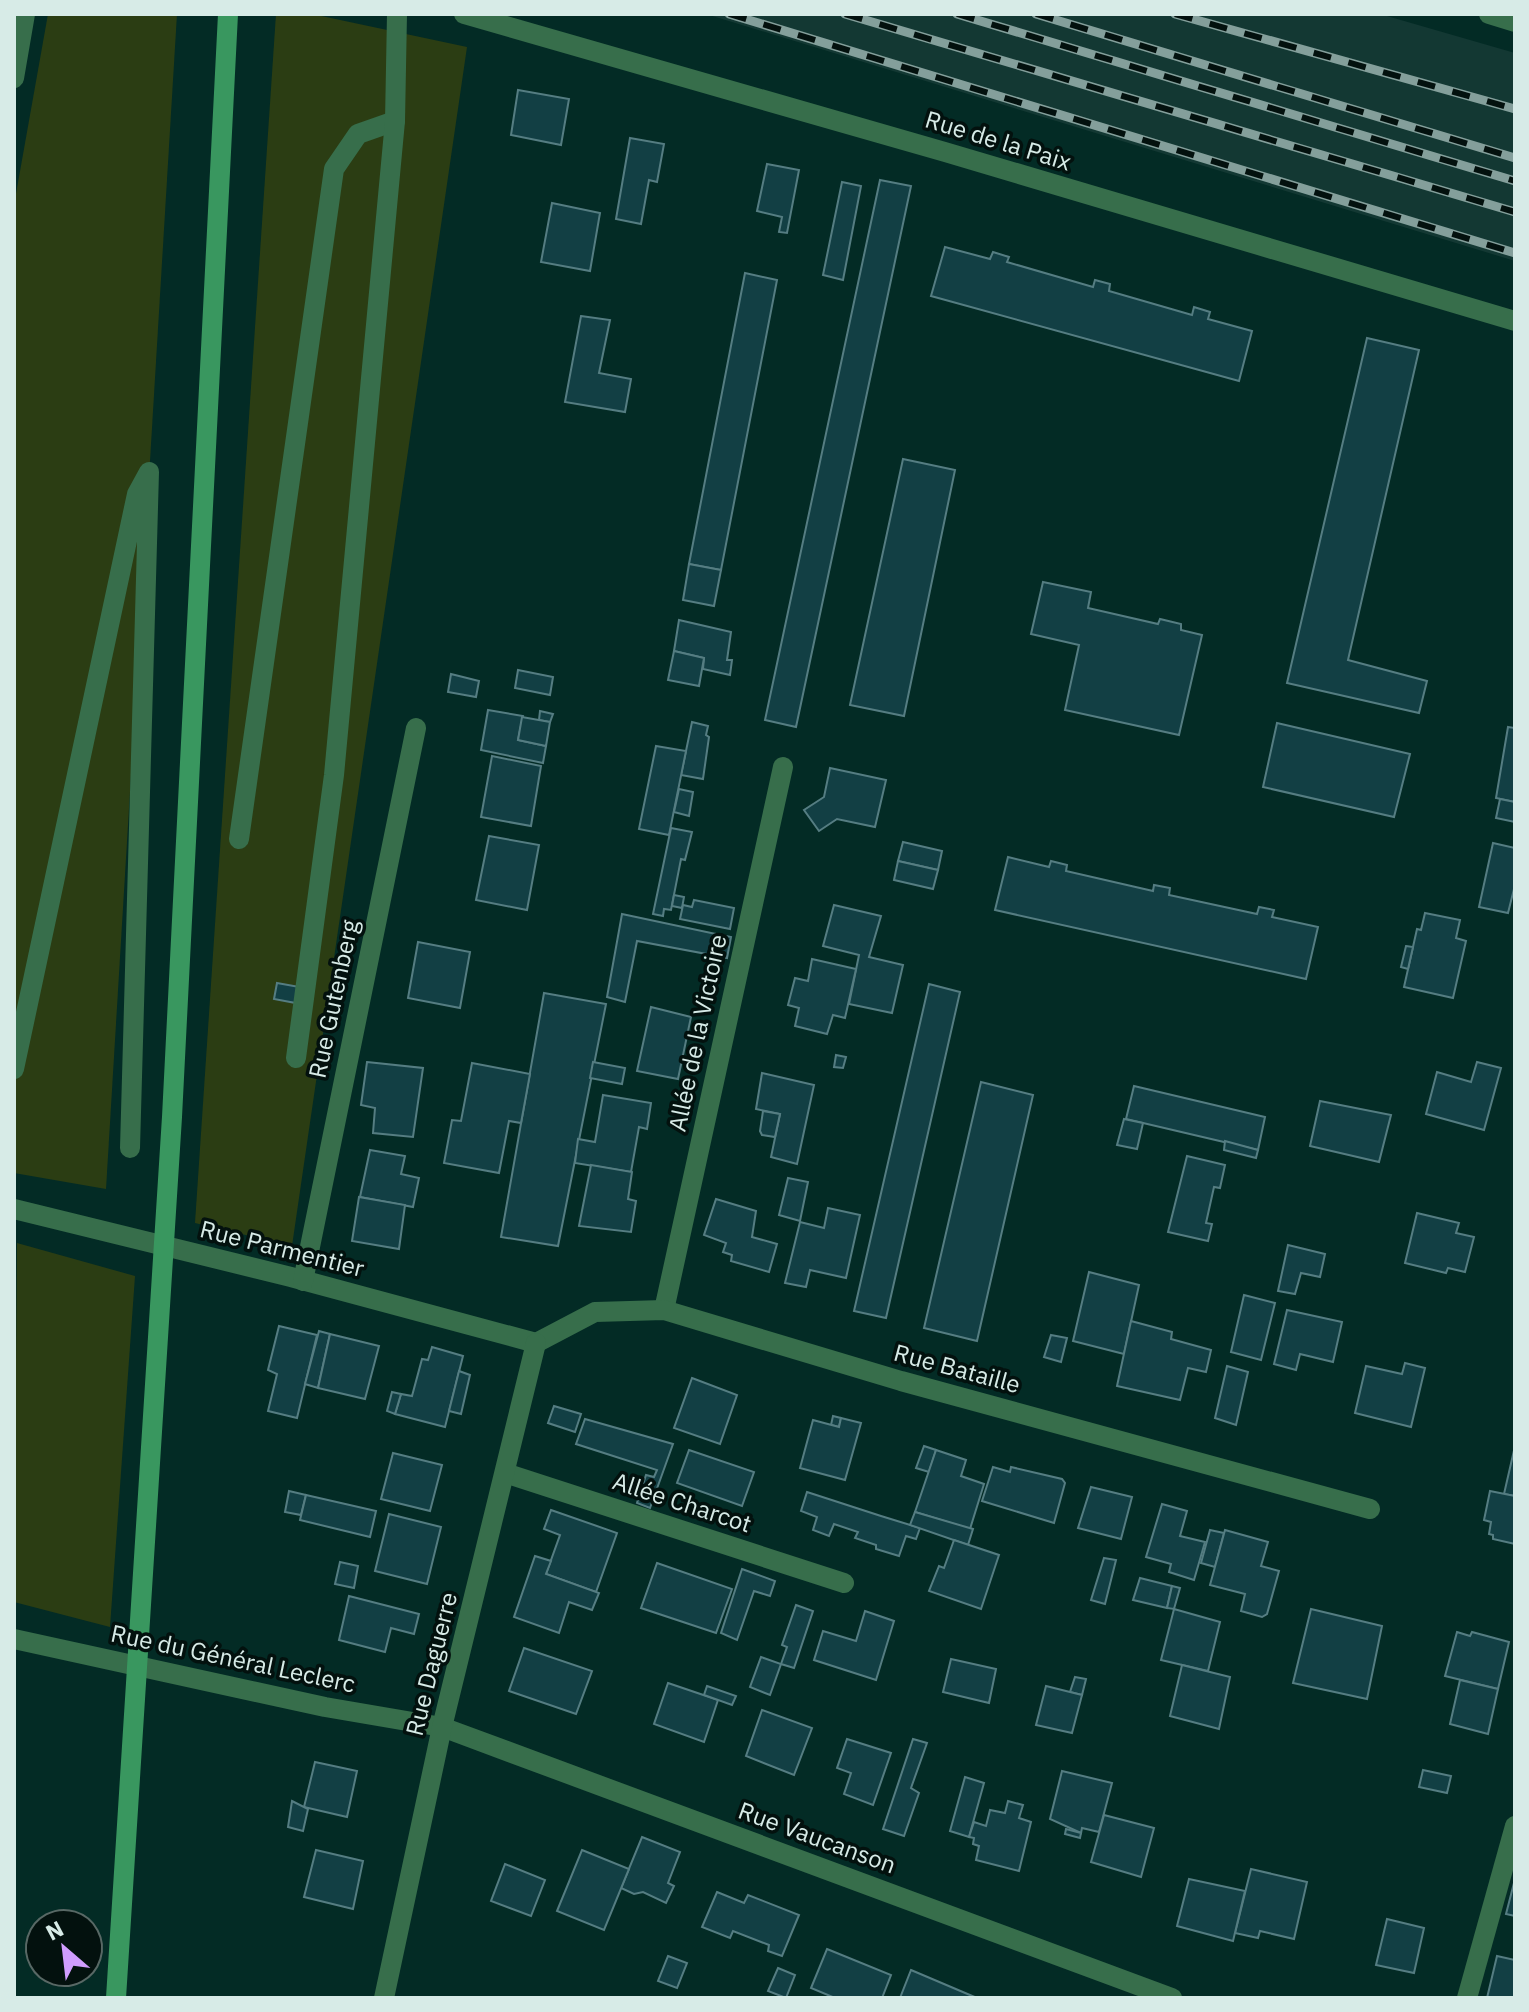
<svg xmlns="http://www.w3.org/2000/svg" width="1529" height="2012" font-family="'IBM Plex Sans',sans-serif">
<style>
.built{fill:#133833}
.green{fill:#2b3d13}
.building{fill:#123f44;stroke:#557d82;stroke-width:2}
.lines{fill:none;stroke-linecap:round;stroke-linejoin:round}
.lane{stroke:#376e4b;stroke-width:20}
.street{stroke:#376e4b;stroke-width:20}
.secondary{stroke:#39975f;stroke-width:20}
.rail-casing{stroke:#849f9b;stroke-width:9}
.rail{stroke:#03110e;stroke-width:6;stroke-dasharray:18;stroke-linecap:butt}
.labels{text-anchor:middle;stroke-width:7;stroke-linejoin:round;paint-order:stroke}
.street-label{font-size:24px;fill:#d7ebe7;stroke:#03110e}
</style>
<rect width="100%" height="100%" fill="#032b25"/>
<!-- built -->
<path class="built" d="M706,14H1380L1515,53V261Z"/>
<!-- green -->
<g class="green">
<path d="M48,14H177L106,1189L14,1173V205Z"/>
<path d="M276,14H312L467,47L292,1246L195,1223Z"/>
<path d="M17,1243L135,1276L110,1627L14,1602Z"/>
</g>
<!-- building -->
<g class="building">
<path d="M518,90L569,99L561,145L511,135Z"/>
<path d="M630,138L664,144L657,182L649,180L641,224L616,219Z"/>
<path d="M767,164L799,170L787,233L779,232L782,217L757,211Z"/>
<path d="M880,180L911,186L796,727L765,720Z"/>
<path d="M842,182L861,186L843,280L823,275Z"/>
<path d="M552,203L600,213L590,271L541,262Z"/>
<path d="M945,247L990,259L993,252L1009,257L1007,262L1093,287L1095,280L1110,284L1109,291L1192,315L1194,307L1210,312L1208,319L1252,331L1239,381L931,296Z"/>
<path d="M745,273L777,280L721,570L689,564Z"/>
<path d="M581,316L610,320L599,373L631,379L625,412L565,402Z"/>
<path d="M1367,338L1419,350L1348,660L1427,681L1419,713L1287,683Z"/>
<path d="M903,459L955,470L904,716L850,705Z"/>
<path d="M689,564L721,570L714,606L683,600Z"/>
<path d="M1043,582L1091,592L1088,608L1158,624L1160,619L1181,624V630L1202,635L1179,735L1065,710L1079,645L1031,634Z"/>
<path d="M679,620L731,632L727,660H732L730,675L703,669L704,658L674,651Z"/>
<path d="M674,651L704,658L699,686L668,680Z"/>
<path d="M518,670L553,677L550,695L515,688Z"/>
<path d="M451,674L479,681L476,697L448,692Z"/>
<path d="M488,710L523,716L518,740L546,746L543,763L481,750Z"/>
<path d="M540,711L553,714L550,722L539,720Z"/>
<path d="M522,717L550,722L546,746L518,740Z"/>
<path d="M692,722L708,726L706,735L709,737L703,779L681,775Z"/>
<path d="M1277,723L1410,754L1394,817L1263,787Z"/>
<path d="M1508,727L1515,728V802L1496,798Z"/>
<path d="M656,746L686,751L669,835L639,829Z"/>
<path d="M492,756L541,766L531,826L481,817Z"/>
<path d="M830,768L886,780L875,827L837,819L819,831L804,810L824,797Z"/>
<path d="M679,789L693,792L689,816L674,812Z"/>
<path d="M1500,799L1515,802V822L1496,818Z"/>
<path d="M671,828L692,832L685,860L681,859L671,910L664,909L663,916L653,914Z"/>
<path d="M489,836L539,845L527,910L476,900Z"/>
<path d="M903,842L942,851L938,870L898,861Z"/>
<path d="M1493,843L1515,848V885L1508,913L1479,907Z"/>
<path d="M1008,857L1049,867L1051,861L1067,865L1066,871L1153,891L1154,885L1170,888L1169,895L1257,914L1259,907L1274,910L1272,917L1318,927L1306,979L995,910Z"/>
<path d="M898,861L938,870L933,889L894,880Z"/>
<path d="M674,895L684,897L682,908L672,906Z"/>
<path d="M694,900L734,908L730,929L680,919L683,905L692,907Z"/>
<path d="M834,905L881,916L869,957L903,965L892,1013L849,1004L859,955L823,946Z"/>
<path d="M1425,913L1460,920L1456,938L1466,941L1453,998L1404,987L1417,929L1421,930Z"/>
<path d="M622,914L716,934L712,955L637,941L625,1002L607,997Z"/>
<path d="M716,934L731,937L727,958L712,955Z"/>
<path d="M418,942L470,952L460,1008L408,998Z"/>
<path d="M1406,946L1413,947L1408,969L1401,967Z"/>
<path d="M812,959L856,969L845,1018L833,1015L827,1034L795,1026L799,1008L788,1005L795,978L808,981Z"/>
<path d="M277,983L305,988L301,1004L274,999Z"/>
<path d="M929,984L960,992L886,1318L854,1311Z"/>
<path d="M544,993L606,1004L558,1246L501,1237Z"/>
<path d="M651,1007L691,1017L678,1079L637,1071Z"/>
<path d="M836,1055L846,1057L843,1068L834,1067Z"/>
<path d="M367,1062L423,1068L413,1137L373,1133L375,1108L361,1105Z"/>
<path d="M593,1062L625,1068L622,1084L590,1078Z"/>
<path d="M1477,1062L1501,1068L1484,1130L1426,1114L1437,1072L1471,1082Z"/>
<path d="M472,1063L530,1074L521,1123L509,1121L499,1173L444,1163L452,1120L461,1121Z"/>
<path d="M762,1073L814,1085L797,1164L771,1157L780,1114L756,1109Z"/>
<path d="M981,1082L1033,1095L977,1341L924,1328Z"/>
<path d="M1134,1086L1265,1117L1258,1150L1126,1119Z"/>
<path d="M603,1095L651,1103L647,1129L639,1127L631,1172L575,1163L578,1139L595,1142Z"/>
<path d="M1320,1101L1391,1115L1379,1162L1310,1146Z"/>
<path d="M763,1111L780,1114L775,1137L762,1135L760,1131Z"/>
<path d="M1124,1119L1143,1123L1137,1149L1117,1145Z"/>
<path d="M1225,1141L1258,1150L1256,1158L1224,1150Z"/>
<path d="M370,1150L405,1156L401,1174L419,1178L413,1207L360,1197Z"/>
<path d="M1187,1156L1225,1165L1220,1188L1214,1187L1206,1223L1212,1224L1208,1241L1168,1232Z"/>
<path d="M591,1165L632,1172L628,1199L636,1201L631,1232L579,1226Z"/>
<path d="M788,1178L808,1182L800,1221L779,1215Z"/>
<path d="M359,1197L405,1205L399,1249L352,1241Z"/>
<path d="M716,1199L756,1211L752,1237L777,1244L769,1272L731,1261L732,1255L723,1252L726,1243L704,1235Z"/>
<path d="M828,1208L860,1215L846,1278L810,1270L806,1287L785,1283L800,1222L824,1228Z"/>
<path d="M1417,1213L1459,1223L1456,1233L1474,1237L1465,1272L1448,1268L1446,1273L1405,1263Z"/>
<path d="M1288,1245L1325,1254L1320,1277L1301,1273L1295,1294L1278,1291Z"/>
<path d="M1089,1272L1139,1285L1124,1354L1073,1341Z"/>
<path d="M1244,1295L1275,1303L1261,1360L1231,1352Z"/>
<path d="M1287,1310L1342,1322L1333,1362L1300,1354L1296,1370L1274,1364Z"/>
<path d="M1131,1321L1172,1332L1171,1339L1211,1350L1206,1372L1188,1368L1180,1400L1117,1386Z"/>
<path d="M279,1326L317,1335L297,1418L268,1411L277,1374L268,1370Z"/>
<path d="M319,1331L330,1334L318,1388L305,1384Z"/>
<path d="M330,1334L379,1346L365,1399L318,1388Z"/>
<path d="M1051,1335L1067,1338L1061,1362L1044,1357Z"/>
<path d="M432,1347L463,1356L445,1427L395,1414L401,1394L412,1396L422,1359L428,1360Z"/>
<path d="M1405,1363L1425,1368L1411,1427L1355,1413L1366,1366L1402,1374Z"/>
<path d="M1227,1366L1248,1372L1236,1425L1215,1418Z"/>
<path d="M459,1371L470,1375L461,1414L449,1411Z"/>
<path d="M692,1378L737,1395L720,1444L674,1428Z"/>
<path d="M392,1392L401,1394L395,1414L387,1411Z"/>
<path d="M554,1406L581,1414L575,1432L548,1423Z"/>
<path d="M833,1416L841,1418L839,1427L831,1425Z"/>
<path d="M841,1418L861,1423L845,1480L800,1468L813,1420L839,1427Z"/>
<path d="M585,1419L673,1444L650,1508L637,1503L646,1475L654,1477L657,1470L576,1444Z"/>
<path d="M924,1446L936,1450L929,1472L916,1468Z"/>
<path d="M1515,1446V1496L1504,1494Z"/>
<path d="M689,1450L754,1472L742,1506L677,1483Z"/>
<path d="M936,1450L966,1460L961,1476L984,1484L970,1529L915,1512Z"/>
<path d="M393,1453L442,1465L430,1511L381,1499Z"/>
<path d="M993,1467L1010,1472L1011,1467L1062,1479L1065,1483L1054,1523L982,1501Z"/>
<path d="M1091,1487L1132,1497L1121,1539L1078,1528Z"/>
<path d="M289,1491L306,1495L301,1515L285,1512Z"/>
<path d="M1490,1491L1515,1496V1544L1493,1539V1535L1489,1534L1491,1522L1484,1520Z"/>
<path d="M807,1492L881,1516L920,1528L916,1539L906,1536L899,1556L876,1549V1545L855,1538L858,1532L834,1524L829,1536L813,1530L817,1517L801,1511Z"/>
<path d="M306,1495L376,1511L370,1537L300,1520Z"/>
<path d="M1162,1504L1187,1511L1180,1536L1205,1542L1194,1580L1169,1572L1171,1564L1146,1557Z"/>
<path d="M551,1510L617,1533L596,1592L546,1574L560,1535L544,1529Z"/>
<path d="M915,1512L973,1529L968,1545L910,1525Z"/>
<path d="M389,1514L441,1527L427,1584L375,1571Z"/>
<path d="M1210,1530L1224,1533L1215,1567L1201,1563Z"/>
<path d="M1225,1530L1268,1542L1261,1566L1279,1571L1267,1614L1262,1617L1241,1611L1245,1594L1210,1585Z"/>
<path d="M954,1540L999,1555L981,1609L929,1591L939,1566L944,1568Z"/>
<path d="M535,1556L551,1561L546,1574L599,1593L592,1610L569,1602L559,1633L514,1617Z"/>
<path d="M1104,1558L1116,1560L1105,1604L1091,1600Z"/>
<path d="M340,1562L358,1566L354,1588L335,1584Z"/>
<path d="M657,1563L732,1589L716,1633L641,1608Z"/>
<path d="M742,1569L775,1581L770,1596L754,1591L737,1640L721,1633Z"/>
<path d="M1140,1578L1172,1586L1167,1608L1133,1600Z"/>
<path d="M1172,1586L1180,1588L1174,1609L1167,1608Z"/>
<path d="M349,1596L419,1614L414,1634L391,1628L385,1652L339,1640Z"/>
<path d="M796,1605L813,1611L794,1668L781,1664L787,1647L782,1645Z"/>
<path d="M1174,1609L1220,1622L1208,1671L1161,1660Z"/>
<path d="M1311,1609L1382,1626L1367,1699L1293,1683Z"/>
<path d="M865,1611L894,1621L876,1680L814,1660L823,1631L856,1641Z"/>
<path d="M1457,1632L1470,1636L1472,1632L1509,1642L1498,1689L1445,1676Z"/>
<path d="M524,1648L592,1671L576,1714L509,1691Z"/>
<path d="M761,1657L781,1664L770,1695L750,1687Z"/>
<path d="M951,1659L996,1669L989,1703L943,1692Z"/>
<path d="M1182,1665L1230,1677L1219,1729L1170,1716Z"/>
<path d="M1075,1677L1086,1679L1082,1695L1070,1692Z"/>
<path d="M1460,1680L1498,1689L1488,1734L1450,1724Z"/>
<path d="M668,1683L718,1700L704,1742L654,1724Z"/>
<path d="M707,1686L736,1696L732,1705L704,1695Z"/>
<path d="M1046,1686L1082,1695L1072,1733L1036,1725Z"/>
<path d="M762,1710L812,1728L794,1775L746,1756Z"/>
<path d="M847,1739L891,1753L873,1805L844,1794L851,1773L837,1768Z"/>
<path d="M913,1739L927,1743L911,1788L919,1793L904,1836L883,1829Z"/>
<path d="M315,1762L357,1771L347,1817L304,1807Z"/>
<path d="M1423,1770L1451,1776L1447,1793L1419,1787Z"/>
<path d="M1062,1771L1112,1783L1099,1832L1082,1828L1081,1833L1050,1819Z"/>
<path d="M965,1777L984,1783L969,1837L950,1831Z"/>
<path d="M292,1801L308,1809L303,1831L288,1827Z"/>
<path d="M1008,1801L1023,1805L1019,1818L1031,1822L1019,1871L976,1860L979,1846L973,1844L974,1838L969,1837L974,1822L986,1826L990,1810L1005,1813Z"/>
<path d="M1104,1815L1154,1828L1141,1877L1091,1862Z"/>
<path d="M1066,1829L1081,1833L1080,1838L1065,1834Z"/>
<path d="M642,1837L680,1852L668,1883L674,1886L666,1903L643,1892L634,1894L621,1888Z"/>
<path d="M316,1850L363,1861L353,1909L304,1897Z"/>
<path d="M582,1850L629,1869L604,1930L557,1911Z"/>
<path d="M505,1864L545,1880L531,1916L491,1901Z"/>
<path d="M1251,1869L1307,1882L1294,1939L1260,1931L1258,1938L1235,1933Z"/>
<path d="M1189,1879L1245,1891L1233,1941L1177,1926Z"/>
<path d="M1515,1879V1916L1506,1914Z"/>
<path d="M717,1892L744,1903L748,1895L799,1915L782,1956L768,1951L769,1945L733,1931L730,1938L702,1927Z"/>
<path d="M1387,1919L1424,1928L1414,1973L1376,1965Z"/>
<path d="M827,1949L891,1975L882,1998H835L811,1988Z"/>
<path d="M668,1956L687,1963L677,1988L658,1981Z"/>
<path d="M1497,1956L1515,1960V1998H1487Z"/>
<path d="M778,1968L795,1975L786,1998L768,1991Z"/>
<path d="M911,1970L977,1998H900Z"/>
</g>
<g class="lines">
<!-- lane -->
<g class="lane">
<path d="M239,839L334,169L358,134L395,121"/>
<path d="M296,1058L334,775L395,121L397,14"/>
<path d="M14,1069L137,494L149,472L130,1148"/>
<path d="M505,1473L844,1583"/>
</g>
<!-- street -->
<g class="street">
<path d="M464,14L945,152L1515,321"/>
<path d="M1489,14L1515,22"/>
<path d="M14,78L25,14"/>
<path d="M14,1209L291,1277L536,1343"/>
<path d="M303,1281L416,728"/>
<path d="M664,1310L783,767"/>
<path d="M536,1343L595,1312L664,1310L901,1381L1370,1509"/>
<path d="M14,1639L325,1707L442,1727L1172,1998"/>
<path d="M384,1998L442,1727L536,1343"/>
<path d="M1467,1998L1515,1826"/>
</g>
<!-- secondary -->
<path class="secondary" d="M116,1998L172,1117L228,14"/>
<!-- rail casing -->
<g class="rail-casing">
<g id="rail">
<path d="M729,14L1515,253"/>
<path d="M845,14L1515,212"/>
<path d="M957,14L1515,181"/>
<path d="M1036,14L1515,158"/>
<path d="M1175,14L1515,109"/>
</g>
</g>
<!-- rail -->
<use href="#rail" class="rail"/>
</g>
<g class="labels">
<!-- street labels -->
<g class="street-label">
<text transform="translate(998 141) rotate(17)" y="8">Rue de la Paix</text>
<text transform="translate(334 999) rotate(-78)" y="8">Rue Gutenberg</text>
<text transform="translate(698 1033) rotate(-78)" y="8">Allée de la Victoire</text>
<text transform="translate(282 1249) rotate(14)" y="8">Rue Parmentier</text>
<text transform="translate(957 1369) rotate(15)" y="8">Rue Bataille</text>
<text transform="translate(682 1503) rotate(18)" y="8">Allée Charcot</text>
<text transform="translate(233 1659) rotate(12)" y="8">Rue du Général Leclerc</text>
<text transform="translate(432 1664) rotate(-76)" y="8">Rue Daguerre</text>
<text transform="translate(817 1838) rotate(20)" y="8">Rue Vaucanson</text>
</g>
</g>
<!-- border -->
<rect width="1529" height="2012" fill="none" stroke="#d7ebe7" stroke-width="32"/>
<!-- north arrow -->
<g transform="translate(64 1948) rotate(332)"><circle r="38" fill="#03110e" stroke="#586865" stroke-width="2"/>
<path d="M0-6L14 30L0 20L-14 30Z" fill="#d09dfe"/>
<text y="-12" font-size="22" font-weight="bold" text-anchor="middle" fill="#d7ebe7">N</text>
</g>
</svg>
